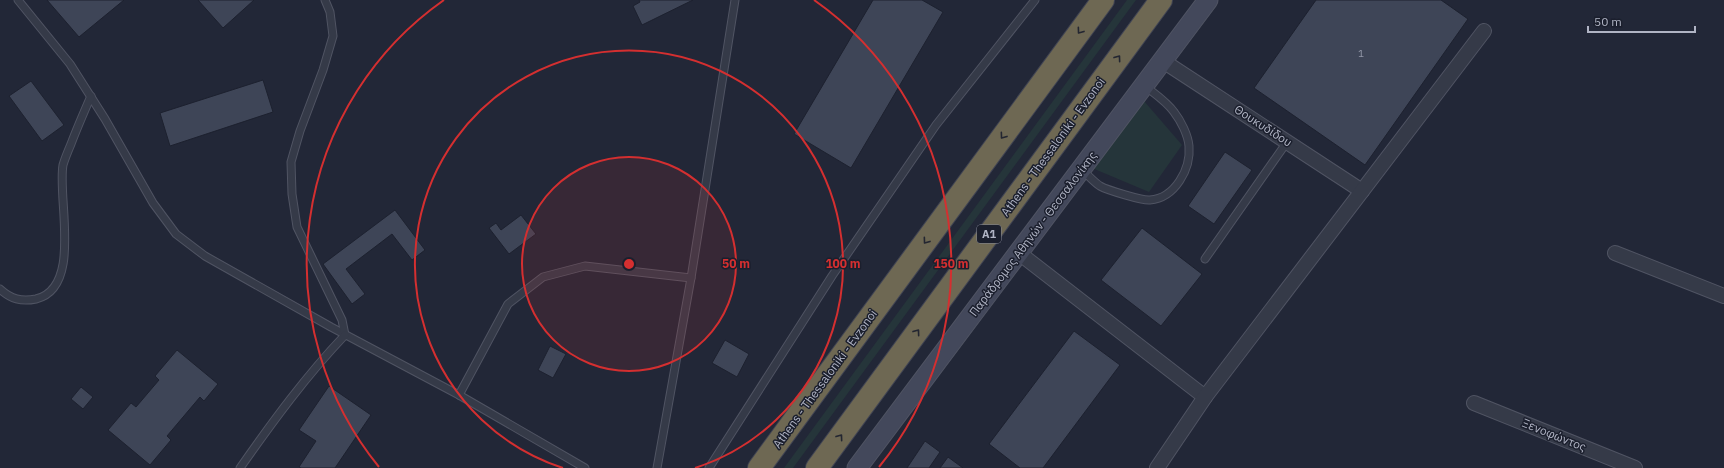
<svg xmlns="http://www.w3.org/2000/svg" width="1724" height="468" font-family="'IBM Plex Sans',sans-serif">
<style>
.green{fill:#25353a}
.building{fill:#3e4557;stroke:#1d212f}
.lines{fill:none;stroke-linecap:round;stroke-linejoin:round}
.lane-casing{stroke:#505463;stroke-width:9}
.street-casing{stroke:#505463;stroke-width:16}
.secondary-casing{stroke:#505463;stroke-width:21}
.highway-casing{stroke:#404453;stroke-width:24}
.lane{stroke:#353a48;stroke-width:7}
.street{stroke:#353a48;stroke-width:14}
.secondary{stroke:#43485b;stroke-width:19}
.highway{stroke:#6e6853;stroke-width:22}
.oneway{stroke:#232631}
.ring{fill:none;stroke:#d42f30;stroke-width:2}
.labels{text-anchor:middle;stroke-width:3;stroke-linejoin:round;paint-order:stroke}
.number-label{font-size:10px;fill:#9498a9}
.shield{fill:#1b1f2d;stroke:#838797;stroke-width:1}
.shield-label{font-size:11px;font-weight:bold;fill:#b0b4c4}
.street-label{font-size:12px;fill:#b0b4c4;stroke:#1b1f2d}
.centre{fill:#d42f30;stroke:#1b1f2d;stroke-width:2}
.ring-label{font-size:12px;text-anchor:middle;font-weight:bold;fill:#d42f30;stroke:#1b1f2d;stroke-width:3;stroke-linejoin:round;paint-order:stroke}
</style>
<rect width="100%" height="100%" fill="#222737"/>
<!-- green -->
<g class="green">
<path d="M1127,0H1136L793,468H784Z"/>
<path d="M1144,101L1182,145L1149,192L1092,168Z"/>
</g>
<!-- building -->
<g class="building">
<path d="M47,0H124L79,37Z"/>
<path d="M198,0H254L223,28Z"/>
<path d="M639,0H693L642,25L633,6L640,2Z"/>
<path d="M873,0H922L943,12L851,168L794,134Z"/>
<path d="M1316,0H1441L1468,19L1365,165L1254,88Z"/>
<path d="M263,80L273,112L170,146L160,113Z"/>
<path d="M31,81L64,125L42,141L9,96Z"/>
<path d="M1225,152L1252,170L1214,224L1188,206Z"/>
<path d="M395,210L425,250L412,260L392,234L346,269L365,294L352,304L323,264Z"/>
<path d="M521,215L536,234L509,254L489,228L496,223L501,230Z"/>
<path d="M1142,228L1202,274L1161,326L1101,280Z"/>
<path d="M1074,331L1120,365L1043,468H1020L989,444Z"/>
<path d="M725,340L749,354L737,377L712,363Z"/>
<path d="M550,346L566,354L553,378L538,370Z"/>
<path d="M177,350L218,384L204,401L200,397L167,436L171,440L150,465L108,430L131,403L136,407L159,380L155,376Z"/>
<path d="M329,386L371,415L335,468H301L299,467L316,441L299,430Z"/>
<path d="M81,387L93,397L83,409L71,399Z"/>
<path d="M925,441L940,452L929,468H907Z"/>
<path d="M948,457L963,468H940Z"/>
</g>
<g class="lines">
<!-- lane casing -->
<g class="lane-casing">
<g id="lane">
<path d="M18,0L70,64L105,119L153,203L176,234L205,256L331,327L459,395L585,468"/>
<path d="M325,0L330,12L333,36L323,70L300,131L291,162L292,194L297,227L342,320L345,335"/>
<path d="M1082,170C1088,175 1094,182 1100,186C1107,190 1143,201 1150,200C1175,198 1191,169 1189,146C1188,135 1181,121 1174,112C1167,102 1155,94 1145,86"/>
<path d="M1205,259L1287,142"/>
<path d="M0,289C11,299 21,302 36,299C83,288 57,198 63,165C65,158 68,151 71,144C77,128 84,112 91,96"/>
<path d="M459,395L508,304L543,277L585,266L691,278"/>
<path d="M240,468C273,421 306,376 345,335"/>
<path d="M657,468L691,278L735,0"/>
<path d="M709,468L832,276L936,125L1035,0"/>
</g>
</g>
<!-- street casing -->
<g class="street-casing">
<g id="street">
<path d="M1163,61L1362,191"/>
<path d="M1019,253L1205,397"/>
<path d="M1615,253L1724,296"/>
<path d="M1474,403L1635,468"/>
<path d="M1157,468L1205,397L1484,31"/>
</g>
</g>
<!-- secondary casing -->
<g class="secondary-casing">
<path id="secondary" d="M857,468L1208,0"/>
</g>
<!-- highway casing -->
<g class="highway-casing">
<g id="highway">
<path d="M759,468L1103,0"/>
<path d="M817,468L1161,0"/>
</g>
</g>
<!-- lane -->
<use href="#lane" class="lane"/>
<!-- street -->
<use href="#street" class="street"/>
<!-- secondary -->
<use href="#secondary" class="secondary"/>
<!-- highway -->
<use href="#highway" class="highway"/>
</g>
<!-- one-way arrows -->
<defs><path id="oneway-chevron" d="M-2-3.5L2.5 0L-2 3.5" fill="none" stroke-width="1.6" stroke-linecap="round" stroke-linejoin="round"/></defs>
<g class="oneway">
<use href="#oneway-chevron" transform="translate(1080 31) rotate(126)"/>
<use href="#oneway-chevron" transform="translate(1118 58) rotate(-54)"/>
<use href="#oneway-chevron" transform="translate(1003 136) rotate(126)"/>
<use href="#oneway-chevron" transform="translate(926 241) rotate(126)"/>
<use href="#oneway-chevron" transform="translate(917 332) rotate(-54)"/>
<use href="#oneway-chevron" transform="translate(840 437) rotate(-54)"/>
</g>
<!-- distance rings -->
<circle cx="629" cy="264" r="107" fill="#d42f30" fill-opacity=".12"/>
<g class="ring">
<circle cx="629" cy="264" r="107"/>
<path d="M563 468A214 214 0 1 1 695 468"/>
<path d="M379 467A322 322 0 0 1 444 0M814 0A322 322 0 0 1 879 467"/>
</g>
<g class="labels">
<!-- number labels -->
<g class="number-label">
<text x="1361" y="57">1</text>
</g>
<!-- shield labels -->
<rect class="shield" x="977" y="225" width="24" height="18" rx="3"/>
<g class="shield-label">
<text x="989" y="238">Α1</text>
</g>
<!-- street labels -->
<g class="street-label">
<text transform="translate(1263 126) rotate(33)" y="4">Θουκυδίδου</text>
<text transform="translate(1053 147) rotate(-54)" y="4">Athens - Thessaloniki - Evzonoi</text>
<text transform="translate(1033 234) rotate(-53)" y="4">Παράδρομος Αθηνών - Θεσσαλονίκης</text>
<text transform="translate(825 379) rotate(-54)" y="4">Athens - Thessaloniki - Evzonoi</text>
<text transform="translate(1554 435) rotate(22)" y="4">Ξενοφώντος</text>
</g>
</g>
<circle cx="629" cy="264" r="6" class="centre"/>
<g class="ring-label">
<text x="736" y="268">50 m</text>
<text x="843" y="268">100 m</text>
<text x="951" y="268">150 m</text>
</g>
<!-- scale -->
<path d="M1588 26v6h107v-6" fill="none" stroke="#b0b4c4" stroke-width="2"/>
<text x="1594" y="26" font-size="12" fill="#b0b4c4" stroke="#1b1f2d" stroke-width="3" paint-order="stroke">50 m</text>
</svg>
